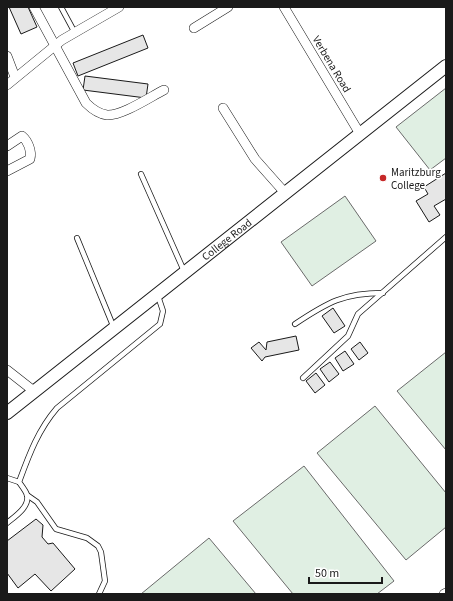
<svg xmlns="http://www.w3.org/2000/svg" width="453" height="601" font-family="'Source Sans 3',sans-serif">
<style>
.green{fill:#e0efe3;stroke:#6a6a6a}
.building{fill:#e6e6e6;stroke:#1a1a1a}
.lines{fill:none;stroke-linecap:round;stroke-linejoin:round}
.lane-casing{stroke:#1a1a1a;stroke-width:6}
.street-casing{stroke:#1a1a1a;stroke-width:10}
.secondary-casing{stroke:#1a1a1a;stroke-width:14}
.lane{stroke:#fff;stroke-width:4.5}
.street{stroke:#fff;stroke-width:9}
.secondary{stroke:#fff;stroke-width:12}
.poi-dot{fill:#c62828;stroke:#fff;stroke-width:1.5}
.labels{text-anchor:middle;stroke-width:3;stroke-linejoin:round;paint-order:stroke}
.street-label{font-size:11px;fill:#1a1a1a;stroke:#fff}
.poi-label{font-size:11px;fill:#1a1a1a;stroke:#fff;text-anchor:start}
</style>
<rect width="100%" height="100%" fill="#fff"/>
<!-- green -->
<g class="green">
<path d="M446,88V158L430,170L396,127Z"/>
<path d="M345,196L376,241L312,286L281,242Z"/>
<path d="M446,352V450L397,391Z"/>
<path d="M375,406L446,493V527L406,560L317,453Z"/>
<path d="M304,466L394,581L377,594H293L233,521Z"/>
<path d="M209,538L256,594H141Z"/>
</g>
<!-- building -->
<g class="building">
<path d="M9,7H28L37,27L21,34Z"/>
<path d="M143,35L148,48L78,76L73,63Z"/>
<path d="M85,76L148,84L146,98L83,90Z"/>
<path d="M446,173V199L434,206L440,215L429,222L416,201L428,194L424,187Z"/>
<path d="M333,308L345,326L334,333L322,316Z"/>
<path d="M296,336L299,350L265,357L262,361L251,348L259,342L266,350L267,342Z"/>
<path d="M360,342L368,353L359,360L351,349Z"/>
<path d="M345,351L354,364L343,371L335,358Z"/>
<path d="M330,362L339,374L329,382L320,369Z"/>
<path d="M316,373L325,385L315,393L306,381Z"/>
<path d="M36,519L43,525L42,537L48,544L53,543L75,569L51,591L35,574L18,588L7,573V541Z"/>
</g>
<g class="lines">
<!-- lane casing -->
<g class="lane-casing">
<g id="lane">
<path d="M61,7L75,33"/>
<path d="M141,174L184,271"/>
<path d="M77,238L114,328"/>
<path d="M295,324C328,302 344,293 383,293"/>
<path d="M303,378L348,336L358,314L446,237"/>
<path d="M7,478L19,482"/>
<path d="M27,495L37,502L56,529L87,538L98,546L101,552L105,581L99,594"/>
<path d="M7,523C14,517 30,507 27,495C26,491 21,485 19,482C29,455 38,430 57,408L160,324L163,311L158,296"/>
</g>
</g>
<!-- street casing -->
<g class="street-casing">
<g id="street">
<path d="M34,7L86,103C91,108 99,114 107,115C122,116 150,97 164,90"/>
<path d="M284,7L360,134"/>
<path d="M194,28L228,7"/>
<path d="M7,56L15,77"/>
<path d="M7,85L62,40L119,7"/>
<path d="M223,108L255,159L286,194"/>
<path d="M7,146L22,136C28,141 32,151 30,159L7,171"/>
<path d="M7,370L35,392"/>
<path d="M444,594L446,593"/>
</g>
</g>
<!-- secondary casing -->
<g class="secondary-casing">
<g id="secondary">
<path id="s1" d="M7,413L446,66"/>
</g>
</g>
<!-- lane -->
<use href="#lane" class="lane"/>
<!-- street -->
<use href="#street" class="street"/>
<!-- secondary -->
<use href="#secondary" class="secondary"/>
</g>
<!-- markers -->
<circle class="poi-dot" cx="383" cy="178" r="4"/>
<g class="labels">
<!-- street labels -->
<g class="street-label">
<text transform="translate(332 64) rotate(59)" y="4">Verbena Road</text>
<text dy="4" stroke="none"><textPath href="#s1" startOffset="280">College Road</textPath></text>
</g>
<!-- poi labels -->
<g class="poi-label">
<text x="391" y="176">Maritzburg<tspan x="391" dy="13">College</tspan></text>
</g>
</g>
<!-- border -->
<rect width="453" height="601" fill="none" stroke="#1a1a1a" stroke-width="16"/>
<!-- scale -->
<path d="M309 577v6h73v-6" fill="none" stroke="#1a1a1a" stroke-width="2"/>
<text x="315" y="577" font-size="12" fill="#1a1a1a" stroke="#ffffff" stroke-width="3" paint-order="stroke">50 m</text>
</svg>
